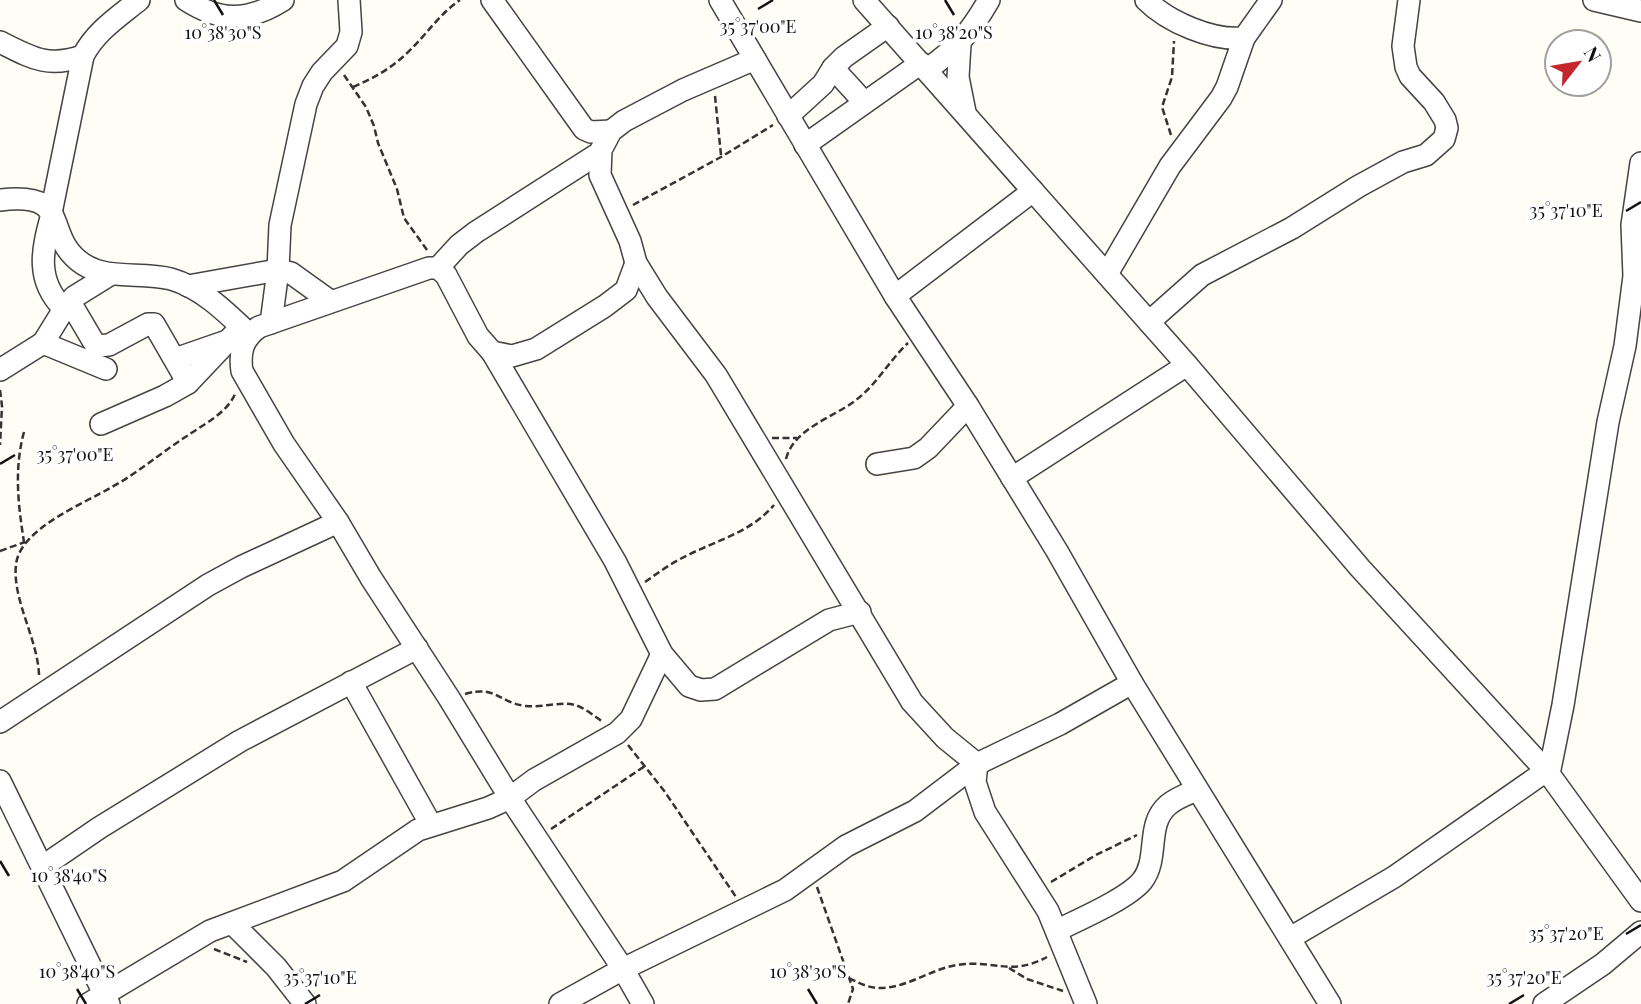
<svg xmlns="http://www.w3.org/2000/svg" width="1641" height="1004" font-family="'Playfair Display',serif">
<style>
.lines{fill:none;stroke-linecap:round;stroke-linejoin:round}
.minor-casing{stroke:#444;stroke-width:24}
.path{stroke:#333;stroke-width:2.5;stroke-dasharray:7 3.5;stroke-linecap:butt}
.minor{stroke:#fff;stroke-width:21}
.ticks{fill:none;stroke:#111;stroke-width:2.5}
.ticks-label{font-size:18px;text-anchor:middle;fill:#111;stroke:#fff;stroke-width:7;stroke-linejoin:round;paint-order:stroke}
</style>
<rect width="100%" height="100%" fill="#fffdf5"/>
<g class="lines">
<!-- minor casing -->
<g class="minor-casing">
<g id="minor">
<path d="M186,0C220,22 248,22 283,0"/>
<path d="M492,0L584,129L591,132L611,131"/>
<path d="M720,0L895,296L968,406L1057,551L1132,683L1330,1004"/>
<path d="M864,0L1187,365L1360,568L1549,774L1641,901"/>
<path d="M1146,0C1168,22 1212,41 1244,38L1271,0"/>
<path d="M1594,0L1641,11"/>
<path d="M0,42C32,58 47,68 83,56"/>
<path d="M960,44L958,77L965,112"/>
<path d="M755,59L683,90L624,121L611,131L601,150L600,175L630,241L636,263L657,297L716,375L912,702L945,738L977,764L975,782L985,812L1048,911L1086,1004"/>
<path d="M833,68L864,102"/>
<path d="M926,70C957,49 971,31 989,0"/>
<path d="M788,116L823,84L833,68L844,57L888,26"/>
<path d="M805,145L921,63"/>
<path d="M0,200C75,191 41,236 83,264C109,281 142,271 171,279C202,288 226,312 249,334"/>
<path d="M51,213L83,56C95,32 118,17 139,0"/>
<path d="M52,214C42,250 35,280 64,309"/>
<path d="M636,263L626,290L605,306L536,349L512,356L492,352L478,336L446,275L438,268H429L259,327C243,338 239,352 242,371L284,444L338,522L371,578L449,698L510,798L623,969L643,1004"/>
<path d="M438,268L459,245L476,232L596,155"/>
<path d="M1107,274L1170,166L1221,98L1227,87L1244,38"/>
<path d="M188,286L278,270L291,273L330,301"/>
<path d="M895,296L1033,191"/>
<path d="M70,302L96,346L109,345L148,324H154L188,383"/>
<path d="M1149,322L1202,275L1292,228L1359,186L1403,162L1426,155L1444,139L1447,128L1445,120L1434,102L1410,76L1406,67L1403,46L1409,0"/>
<path d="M271,323L278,270L280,225L306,104L313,86L322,72L347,46L351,32L349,0"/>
<path d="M43,343L106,369"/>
<path d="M492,352L615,561L662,654L689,686L701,690L715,689L829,620L860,612"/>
<path d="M175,359L227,341"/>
<path d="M0,370L43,343L64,309L74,297L111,274"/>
<path d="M101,424L165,396L188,383L241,327"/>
<path d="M877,464L914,458L928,448L968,406"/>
<path d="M1012,478L1187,365"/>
<path d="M351,682L431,825"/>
<path d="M0,722L208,585L241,567L338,522"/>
<path d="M1549,774L1563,705L1608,422L1625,346L1634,276L1632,225L1641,163"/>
<path d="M0,781L109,1004"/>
<path d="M42,867L99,828L240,741L417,648"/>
<path d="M232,923L276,967L305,1004"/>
<path d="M1058,930C1080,919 1127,899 1142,881C1160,858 1145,825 1168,805C1176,798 1187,794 1197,790"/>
<path d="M1290,938L1394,877L1546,771"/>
<path d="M88,1004L210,931L343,881L418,830L488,808L510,798L534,780L617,733L631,719L662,654"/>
<path d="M560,1004L623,969L785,890L846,846L915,811L977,764L1060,724L1132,683"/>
<path d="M1544,1004L1603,964L1641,932"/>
</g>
</g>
<!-- path -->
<g class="path">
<path d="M344,75L366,107L374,126L378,143L397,189L404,218L427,250"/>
<path d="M353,87C372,79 390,69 405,55C425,37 438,15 460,0"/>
<path d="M715,96L721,155"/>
<path d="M1171,135L1162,107L1172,77L1174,41"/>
<path d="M633,205L721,157L773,125"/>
<path d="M0,390L2,406L0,445"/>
<path d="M24,432C14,469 18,504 24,542"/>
<path d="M772,438H797"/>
<path d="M786,459C794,428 833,418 856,400C877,384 889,361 908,343"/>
<path d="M0,551L25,542"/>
<path d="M645,582C659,572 673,562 688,555C718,540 751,532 774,505"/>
<path d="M39,675C38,640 12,599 16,565C19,529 85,503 112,487C139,472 162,452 187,436C204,424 227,413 235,394"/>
<path d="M465,694C497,685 499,703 526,706C542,708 560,701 575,705C585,708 594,716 603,722"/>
<path d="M628,745L665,792L736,897"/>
<path d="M551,829L645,766"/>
<path d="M1051,882L1096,855L1137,835"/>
<path d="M817,887L853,989L848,1004"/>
<path d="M214,949L247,962"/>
<path d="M1009,968L1027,979L1063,991"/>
<path d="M849,978C859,983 868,988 880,988C907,988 931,969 957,965C994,959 1010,977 1047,957"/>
</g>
<!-- minor -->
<use href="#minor" class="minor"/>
</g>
<!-- ticks -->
<path class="ticks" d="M214,0L223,15M945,0L954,15M758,9L773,0M1626,211L1641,202M0,464L15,455M0,861L9,876M1626,934L1641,925M77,989L86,1004M808,989L817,1004M305,1004L320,995M1509,1004L1524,995"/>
<g class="ticks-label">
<text x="758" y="33">35°37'00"E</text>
<text x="223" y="39">10°38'30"S</text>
<text x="954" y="39">10°38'20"S</text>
<text x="1566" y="217">35°37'10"E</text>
<text x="75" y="461">35°37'00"E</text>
<text x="69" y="882">10°38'40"S</text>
<text x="1566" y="940">35°37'20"E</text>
<text x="77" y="978">10°38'40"S</text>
<text x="808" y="978">10°38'30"S</text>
<text x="320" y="984">35°37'10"E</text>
<text x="1524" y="984">35°37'20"E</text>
</g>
<!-- north arrow -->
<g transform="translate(1578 63) rotate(59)"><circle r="33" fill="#ffffff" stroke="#a0a0a0" stroke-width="2"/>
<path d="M0-5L12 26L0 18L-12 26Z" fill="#c4262e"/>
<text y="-10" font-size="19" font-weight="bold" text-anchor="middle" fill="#111111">N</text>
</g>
</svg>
